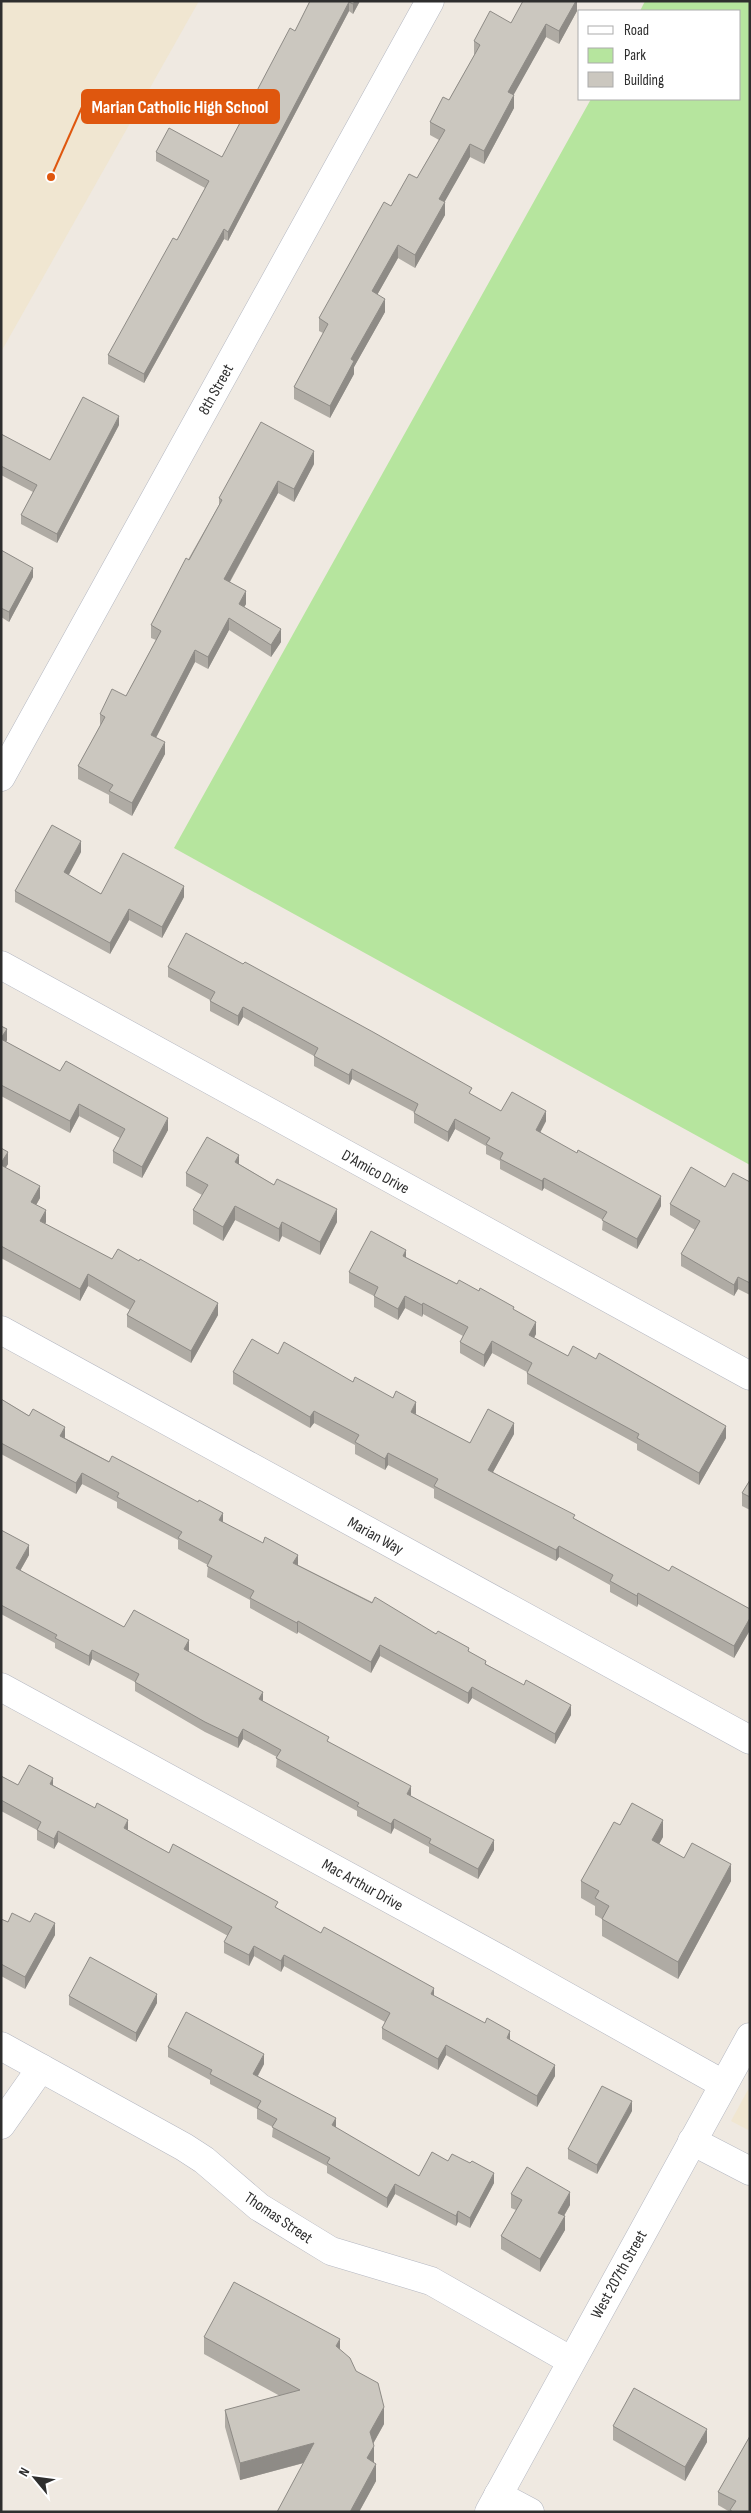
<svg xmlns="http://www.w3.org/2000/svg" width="751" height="2513" font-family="'Sofia Sans Condensed',sans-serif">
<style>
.education{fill:#f0e6d1}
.green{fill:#b6e59e}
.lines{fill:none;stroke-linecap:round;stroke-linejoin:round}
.minor-casing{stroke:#b4b7c1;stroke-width:29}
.minor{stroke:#fff;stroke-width:28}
.wall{fill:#afaba4}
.shaded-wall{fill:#8e8b86}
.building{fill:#cbc7bf;stroke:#8e8b86}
.labels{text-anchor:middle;stroke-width:4.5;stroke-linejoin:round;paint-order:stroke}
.street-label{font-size:16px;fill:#2e2e2e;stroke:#fff}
.leader{fill:none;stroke:#df570e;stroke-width:2}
.callout-dot{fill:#df570e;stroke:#fff;stroke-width:2}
.callout{fill:#df570e;stroke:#df570e;stroke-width:2}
.callout-label{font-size:18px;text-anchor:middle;font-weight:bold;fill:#fff}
</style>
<rect width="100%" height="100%" fill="#efe9e1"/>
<!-- education -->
<g class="education">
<path d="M1,1H199L1,352Z"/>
<path d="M750,2086V2131L731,2121Z"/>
</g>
<!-- green -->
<path class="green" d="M645,1H750V1165L174,848L591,99H740V11H640Z"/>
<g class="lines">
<!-- minor casing -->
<g class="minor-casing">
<g id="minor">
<path d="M1,777L430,1"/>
<path d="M1,965L750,1376"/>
<path d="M1,1330L750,1740"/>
<path d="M1,1687L498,1958L723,2084"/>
<path d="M1,2046L184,2147L204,2160L259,2207L331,2251L431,2281L570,2360"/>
<path d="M1,2125L41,2068"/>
<path d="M692,2141L750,2171"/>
<path d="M498,2495L530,2512"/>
<path d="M489,2512L750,2037"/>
</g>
</g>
<!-- minor -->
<use href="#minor" class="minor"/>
</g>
<!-- wall -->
<g class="wall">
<path d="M310,1H360L353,14L349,11L228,241L224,239L144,383L108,364V355L177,240L205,188L156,161V152L222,157L295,31Z"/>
<path d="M577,1V11L559,44L546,37L513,95L514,108L484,164L470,157L444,202L445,215L415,268L398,258L377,295L385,312L354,367V374L330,418L294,399V387L323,333L319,331V318L391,206L417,178L439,140L430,135V122L449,100L475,54H474V41L511,23Z"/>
<path d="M119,425L57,543L21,524V515L33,492L1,475V434L50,460Z"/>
<path d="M314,464L294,502L278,493L230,582L246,604L244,607L281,642L271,657L229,630L208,669L195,662L156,738L165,754L132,816L109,803V795L78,779V766L100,726V714L126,696L156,640L151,638V625L219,505V498Z"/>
<path d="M1,550L33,577L9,622L1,617Z"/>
<path d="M81,852L68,875L101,894L184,897L162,938L129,920L110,954L15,902V891Z"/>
<path d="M168,967L472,1095L501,1111L546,1121L540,1133L661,1206L637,1249L602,1230L603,1220L544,1188L542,1191L500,1169V1161L486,1154V1146L455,1129L448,1142L414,1123V1112L352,1079L349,1085L314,1066V1056L243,1017L238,1026L210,1011V1000L168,977Z"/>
<path d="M1,1026L7,1040L6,1042L168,1130L142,1178L113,1163V1151L120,1138L79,1116L70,1133L1,1096Z"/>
<path d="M1,1148L8,1164L5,1168L40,1198L36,1205L46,1222L45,1224L218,1315L191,1363L127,1327V1315L130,1310L88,1286L80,1301L1,1258Z"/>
<path d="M239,1164L337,1222L320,1255L282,1236L279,1242L235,1220L223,1241L193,1224V1210L202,1195L186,1186V1173Z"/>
<path d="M750,1182V1295L738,1289L734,1296L681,1266V1254L695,1230L670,1215V1204L725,1187Z"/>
<path d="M406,1258L457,1284L514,1310L536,1334L534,1338L568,1356L726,1438L699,1485L637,1450V1444L527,1384V1372L492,1353L484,1367L460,1353V1342L463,1336L423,1314L422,1317L405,1308L398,1320L374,1307V1296L349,1283V1272Z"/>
<path d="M278,1354L353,1382L416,1413L415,1414L470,1443L514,1434L493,1472L575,1519L669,1571L750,1609V1630L734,1658L638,1604L637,1607L610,1592V1585L559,1557L556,1561L434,1498V1489L388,1465L385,1470L355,1454V1445L314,1423L310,1428L233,1384V1372Z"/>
<path d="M1,1399L65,1437V1438L223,1522L298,1565L436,1634L469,1652L486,1664L571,1715L555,1744L472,1698L468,1704L380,1656L371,1673L298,1632L297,1634L250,1608V1600L207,1577L208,1565L178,1549V1540L117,1508V1502L82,1484L76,1494L1,1454Z"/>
<path d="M750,1480V1510L742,1506V1493Z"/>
<path d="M1,1530L29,1555L20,1571L124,1627L189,1650L188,1652L263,1701L329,1742L494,1850L478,1879L429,1853V1847L394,1828L391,1834L357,1816V1811L276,1767L277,1757L243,1739L238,1748L205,1732L135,1691V1682L92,1659L89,1666L55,1648V1643L1,1614Z"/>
<path d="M1,1776L18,1785H53L128,1830L169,1853L278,1909L510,2040L555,2076L537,2107L446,2055L438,2070L382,2039V2028L385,2022L284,1966L281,1972L254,1956L249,1966L224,1953V1942L228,1936L58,1842L54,1849L37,1840V1830L1,1811Z"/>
<path d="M620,1825L663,1837L659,1844L684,1858L731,1881L678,1979L602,1936V1919L595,1915V1906L581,1898V1881Z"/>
<path d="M1,1919L8,1922L55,1935L25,1989L1,1976Z"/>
<path d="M69,1996L157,2003L136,2042L69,2005Z"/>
<path d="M168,2047L264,2064L258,2076L336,2128L419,2176L448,2161L494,2183L470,2228L458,2222L456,2226L395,2194L387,2208L327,2173V2166L272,2137L273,2127L257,2119V2109L210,2084V2080L168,2057Z"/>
<path d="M632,2111L597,2174L568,2159V2149Z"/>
<path d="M511,2194L570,2205L564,2216L565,2230L540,2272L501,2249V2236L516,2210L511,2208Z"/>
<path d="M204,2337L340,2350L356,2371L384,2424L373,2444L374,2462L376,2481L359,2512H277L304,2463L240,2480L225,2427V2410L280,2396L204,2354Z"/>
<path d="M613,2426L707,2442L685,2481L613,2440Z"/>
<path d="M750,2436V2512H730L718,2505V2492Z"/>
</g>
<!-- shaded-wall -->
<g class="shaded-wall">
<path d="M355,1H360L353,14V4Z"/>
<path d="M576,1H577V11L559,44V31Z"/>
<path d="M349,2V11L228,241V232Z"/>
<path d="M546,24V37L508,105V92Z"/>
<path d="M514,95V108L484,164V151Z"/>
<path d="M470,144V157L439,212V199Z"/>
<path d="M445,202V215L415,268V255Z"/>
<path d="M224,229V239L144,383V374Z"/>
<path d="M398,245V258L372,304V291Z"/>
<path d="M385,299V312L354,367V374L330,418V406L351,359Z"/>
<path d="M119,416V425L57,543V534Z"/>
<path d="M314,451V464L294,502V489Z"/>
<path d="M278,481V493L224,592V579Z"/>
<path d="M33,568V577L9,622V612Z"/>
<path d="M246,591V604L239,616V604Z"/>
<path d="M229,618V630L208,669V657Z"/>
<path d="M281,629V642L271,657V645Z"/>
<path d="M195,650V662L151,747V735Z"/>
<path d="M165,742V754L132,816V803Z"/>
<path d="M81,841V852L64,884V872Z"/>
<path d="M184,886V897L162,938V927Z"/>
<path d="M129,909V920L110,954V943Z"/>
<path d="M243,1007V1017L238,1026V1016Z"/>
<path d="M7,1029V1040L1,1050V1038Z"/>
<path d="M352,1069V1079L349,1085V1075Z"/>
<path d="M79,1104V1116L70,1133V1121Z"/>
<path d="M546,1111V1121L536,1140V1130Z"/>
<path d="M168,1118V1130L142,1178V1167Z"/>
<path d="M455,1119V1129L448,1142V1132Z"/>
<path d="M8,1152V1164L1,1175V1163Z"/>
<path d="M239,1155V1168L235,1162Z"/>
<path d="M544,1178V1188L542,1191V1181Z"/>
<path d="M40,1186V1198L31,1214V1202Z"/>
<path d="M661,1196V1206L637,1249V1239Z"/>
<path d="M235,1206V1220L223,1241V1227Z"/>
<path d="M337,1209V1222L320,1255V1242Z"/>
<path d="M46,1210V1222L40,1233V1221Z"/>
<path d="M282,1222V1236L279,1242V1229Z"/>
<path d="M406,1250V1261L403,1256Z"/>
<path d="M88,1274V1286L80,1301V1289Z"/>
<path d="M738,1277V1289L734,1296V1285Z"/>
<path d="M405,1296V1308L398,1320V1309Z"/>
<path d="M218,1303V1315L191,1363V1351Z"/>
<path d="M423,1303V1314L422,1317V1305Z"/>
<path d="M536,1322V1334L529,1347V1335Z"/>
<path d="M492,1341V1353L484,1367V1355Z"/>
<path d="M416,1402V1413L411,1423V1412Z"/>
<path d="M314,1411V1423L310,1428V1417Z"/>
<path d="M514,1423V1434L488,1481V1470Z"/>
<path d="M726,1426V1438L699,1485V1473Z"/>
<path d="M65,1427V1437L60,1447V1436Z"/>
<path d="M388,1453V1465L385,1470V1459Z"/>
<path d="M82,1473V1484L76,1494V1483Z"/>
<path d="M223,1513V1523L219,1520Z"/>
<path d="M29,1545V1555L16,1578V1568Z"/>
<path d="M559,1546V1557L556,1561V1550Z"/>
<path d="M298,1555V1566L293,1563Z"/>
<path d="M638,1593V1604L637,1607V1596Z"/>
<path d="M750,1618V1630L734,1658V1646Z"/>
<path d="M298,1621V1632L297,1634V1623Z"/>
<path d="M189,1640V1650L184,1659V1649Z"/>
<path d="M380,1645V1656L371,1673V1662Z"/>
<path d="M92,1650V1659L89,1666V1656Z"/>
<path d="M472,1687V1698L468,1704V1693Z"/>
<path d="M263,1692V1702L259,1699Z"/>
<path d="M571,1705V1715L555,1744V1734Z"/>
<path d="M243,1729V1739L238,1748V1738Z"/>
<path d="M53,1778V1788L50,1784Z"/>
<path d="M411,1786V1796L407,1794Z"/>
<path d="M394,1819V1828L391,1834V1824Z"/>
<path d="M128,1820V1831L124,1828Z"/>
<path d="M663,1820V1837L652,1857V1840Z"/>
<path d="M58,1831V1842L54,1849V1839Z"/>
<path d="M494,1840V1850L478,1879V1869Z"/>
<path d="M731,1864V1881L678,1979V1962Z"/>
<path d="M55,1923V1935L25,1989V1977Z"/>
<path d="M254,1946V1956L249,1966V1955Z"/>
<path d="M284,1955V1966L281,1972V1961Z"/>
<path d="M434,1988V1999L431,1994Z"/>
<path d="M157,1994V2003L136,2042V2033Z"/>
<path d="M510,2031V2042L507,2038Z"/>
<path d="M446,2045V2055L438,2070V2059Z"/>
<path d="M264,2054V2064L253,2084V2074Z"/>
<path d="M555,2065V2076L537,2107V2096Z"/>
<path d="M632,2101V2111L597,2174V2165Z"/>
<path d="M336,2118V2128L332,2125Z"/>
<path d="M494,2173V2183L470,2228V2218Z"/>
<path d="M395,2184V2194L387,2208V2198Z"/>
<path d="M570,2192V2205L558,2226V2213Z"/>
<path d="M458,2211V2222L456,2226V2216Z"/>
<path d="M565,2216V2230L540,2272V2259Z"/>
<path d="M340,2339V2356L336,2346Z"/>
<path d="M384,2407V2424L370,2449V2432Z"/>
<path d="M707,2429V2442L685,2481V2467Z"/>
<path d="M314,2443V2460L240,2480V2463Z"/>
<path d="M374,2446V2463L367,2458Z"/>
<path d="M376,2464V2481L359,2512H350Z"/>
</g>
<!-- building -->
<g class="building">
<path d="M310,1H355L353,4L349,2L228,232L224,229L144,374L108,355L173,238L177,240L209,181L156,152L169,128L222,157L290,28L295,31Z"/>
<path d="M523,1H576L559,31L546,24L508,92L514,95L484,151L470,144L439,199L445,202L415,255L398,245L372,291L385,299L351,359L354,361L330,406L294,387L328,324L319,318L384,202L391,206L409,174L417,178L445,130L430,122L443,97L449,100L480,45L474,41L490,11L511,23Z"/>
<path d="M83,397L119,416L57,534L21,515L37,485L1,466V434L50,460Z"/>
<path d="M261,422L314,451L294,489L278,481L224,579L246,591L239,604L281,629L271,645L229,618L208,657L195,650L151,735L165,742L132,803L109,791L113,785L78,766L105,717L100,714L112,689L126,696L161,631L151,625L186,558L189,560L222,500L219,498Z"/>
<path d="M1,550L33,568L9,612L1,608Z"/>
<path d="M52,825L81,841L64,872L101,894L123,853L184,886L162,927L129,909L110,943L15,891Z"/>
<path d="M186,933L243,964L245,962L373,1032L472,1088L469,1093L501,1111L512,1092L546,1111L536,1130L577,1153L578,1150L661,1196L637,1239L602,1220L607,1212L544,1178L542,1181L500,1159L503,1153L486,1144L490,1138L455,1119L448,1132L414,1113L418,1104L352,1069L349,1075L314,1056L318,1048L243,1007L238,1016L210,1001L215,992L168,967Z"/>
<path d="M1,1026L7,1029L1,1038Z"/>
<path d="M1,1039L60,1071L66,1061L168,1118L142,1167L113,1151L125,1129L79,1104L70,1121L1,1085Z"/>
<path d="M207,1137L239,1155L235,1162L274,1185L277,1179L337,1209L320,1242L282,1222L279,1229L235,1206L223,1227L193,1210L208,1185L186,1173Z"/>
<path d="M1,1148L8,1152L1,1163Z"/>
<path d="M1,1165L40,1186L31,1202L46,1210L40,1221L112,1259L118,1249L139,1261L140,1259L218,1303L191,1351L127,1315L135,1301L88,1274L80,1289L1,1246Z"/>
<path d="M691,1167L725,1187L733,1173L750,1182V1283L738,1277L734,1285L681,1254L700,1221L670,1204Z"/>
<path d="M371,1231L406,1250L403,1256L457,1284L459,1280L479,1291L480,1288L514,1307L513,1309L536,1322L529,1335L568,1356L573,1346L596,1359L599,1353L726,1426L699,1473L637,1438L639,1434L527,1373L532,1363L492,1341L484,1355L460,1342L468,1327L423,1303L422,1305L405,1296L398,1309L374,1296L378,1287L349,1272Z"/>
<path d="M252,1339L278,1354L284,1342L353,1382L355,1377L393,1398L396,1391L416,1402L411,1412L470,1443L488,1409L514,1423L488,1470L575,1515L573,1518L669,1571L672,1566L750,1609V1618L734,1646L638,1593L637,1596L610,1581L613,1575L559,1546L556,1550L434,1486L438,1479L388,1453L385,1459L355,1442L359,1435L314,1411L310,1417L233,1372Z"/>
<path d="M1,1399L29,1416L33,1409L65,1427L60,1436L109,1462L112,1456L198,1502L199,1500L223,1513L219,1520L263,1543L265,1537L298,1555L293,1563L372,1603L375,1597L436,1634L438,1631L469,1648L468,1651L486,1661L485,1664L524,1685L526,1680L571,1705L555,1734L472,1687L468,1693L380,1645L371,1662L298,1621L297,1623L250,1598L254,1591L207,1566L212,1556L178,1538L182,1532L117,1497L119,1493L82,1473L76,1483L1,1443Z"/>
<path d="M750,1480V1497L742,1493Z"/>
<path d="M1,1530L29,1545L16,1568L124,1627L134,1610L189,1640L184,1649L263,1692L259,1699L329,1737L327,1741L411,1786L407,1794L494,1840L478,1869L429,1843L431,1839L394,1819L391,1824L357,1806L359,1803L276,1758L281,1750L243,1729L238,1738L205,1722L135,1682L139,1674L92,1650L89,1656L55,1638L57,1635L1,1605Z"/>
<path d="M29,1765L53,1778L50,1784L95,1808L97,1803L128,1820L124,1828L169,1853L173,1844L278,1902L275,1907L321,1933L324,1927L434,1988L431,1994L485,2023L487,2018L510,2031L507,2038L555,2065L537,2096L446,2045L438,2059L382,2028L390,2013L284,1955L281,1961L254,1946L249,1955L224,1942L232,1927L58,1831L54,1839L37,1830L41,1822L1,1800V1776L18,1785Z"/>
<path d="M632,1803L663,1820L652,1840L684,1858L692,1843L731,1864L678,1962L602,1919L609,1906L595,1898L599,1891L581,1881L614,1822L620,1825Z"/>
<path d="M12,1913L30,1922L35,1913L55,1923L25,1977L1,1964V1919L8,1922Z"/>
<path d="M90,1957L157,1994L136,2033L69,1996Z"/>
<path d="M186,2012L264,2054L253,2074L336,2118L332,2125L419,2176L432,2152L448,2161L452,2154L470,2163L472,2161L494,2173L470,2218L458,2211L456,2216L395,2184L387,2198L327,2163L330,2158L272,2127L277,2119L257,2108L261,2101L210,2074L212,2070L168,2047Z"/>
<path d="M602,2086L632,2101L597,2165L568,2149Z"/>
<path d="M527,2167L570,2192L558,2213L565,2216L540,2259L501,2236L522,2200L511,2194Z"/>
<path d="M234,2282L340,2339L336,2346L350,2358L356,2371L378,2383L384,2407L370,2432L374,2446L367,2458L376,2464L350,2512H277L314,2443L240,2463L225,2410L300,2390L204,2337Z"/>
<path d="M634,2388L707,2429L685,2467L613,2426Z"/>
<path d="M750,2436V2512H733L730,2510L736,2501L718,2492Z"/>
</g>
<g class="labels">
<!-- street labels -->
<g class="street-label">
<text transform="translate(215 389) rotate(-61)" y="6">8th Street</text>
<text transform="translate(376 1171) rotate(29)" y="6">D'Amico Drive</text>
<text transform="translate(376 1535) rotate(29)" y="6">Marian Way</text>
<text transform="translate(363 1884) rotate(29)" y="6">Mac Arthur Drive</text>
<text transform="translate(279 2217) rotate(34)" y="6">Thomas Street</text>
<text transform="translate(618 2274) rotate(-61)" y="6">West 207th Street</text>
</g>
</g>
<!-- callouts -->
<path class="leader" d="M51 177L82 107"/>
<circle class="callout-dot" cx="51" cy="177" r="5"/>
<rect class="callout" x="82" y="90" width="197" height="33" rx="5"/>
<g class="callout-label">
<text x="180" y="113">Marian Catholic High School</text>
</g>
<!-- border -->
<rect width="751" height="2513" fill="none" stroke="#2e2e2e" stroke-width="5"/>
<!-- legend -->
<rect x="578" y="10" width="162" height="90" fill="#ffffff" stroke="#ababab"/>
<rect x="588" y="26" width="25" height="8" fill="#ffffff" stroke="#ababab"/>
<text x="624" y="35" font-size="15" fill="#2e2e2e">Road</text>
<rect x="588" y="48" width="25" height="15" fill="#b6e59e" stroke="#ababab"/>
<text x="624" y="60" font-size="15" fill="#2e2e2e">Park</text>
<rect x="588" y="72" width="25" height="15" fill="#cbc7bf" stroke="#ababab"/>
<text x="624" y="85" font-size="15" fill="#2e2e2e">Building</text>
<!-- north arrow -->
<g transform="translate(35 2478) rotate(299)" stroke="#ffffff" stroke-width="4" paint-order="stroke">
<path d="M0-4L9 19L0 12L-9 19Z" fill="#2e2e2e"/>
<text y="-8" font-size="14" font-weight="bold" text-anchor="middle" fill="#2e2e2e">N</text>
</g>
</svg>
